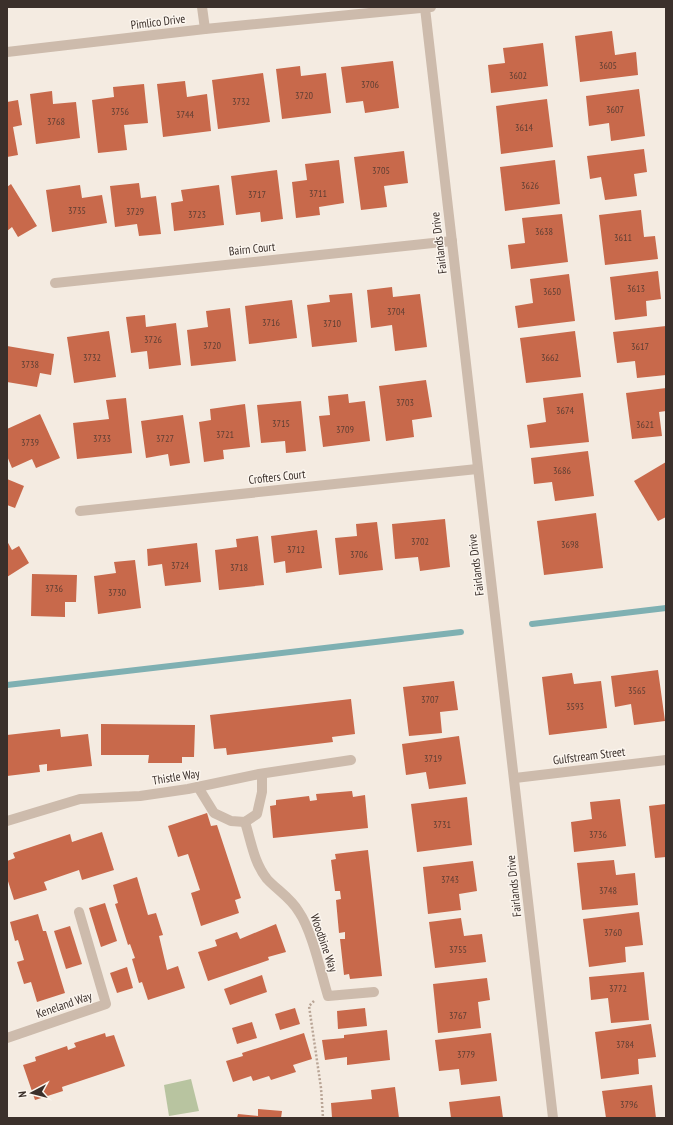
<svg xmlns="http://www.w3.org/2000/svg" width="673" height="1125" font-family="'PT Sans Narrow',sans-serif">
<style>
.green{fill:#b8c4a0}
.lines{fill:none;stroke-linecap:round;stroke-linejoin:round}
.stream{stroke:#7fb0b2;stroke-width:6}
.building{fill:#c8694b}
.path{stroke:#b9a596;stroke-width:2.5;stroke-dasharray:2 2;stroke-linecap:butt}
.street{stroke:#cdbbac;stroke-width:10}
.labels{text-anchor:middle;stroke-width:3;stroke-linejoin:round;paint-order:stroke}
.number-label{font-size:10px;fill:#5e3e33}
.street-label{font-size:12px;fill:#3b302b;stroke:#fbf5ee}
</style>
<rect width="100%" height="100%" fill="#f4ebe1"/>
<!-- green -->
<path class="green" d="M191,1079L199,1111L169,1116L164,1085Z"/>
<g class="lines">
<!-- stream -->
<g class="stream">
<path d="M532,624L666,608"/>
<path d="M7,685L461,632"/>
</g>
</g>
<!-- building -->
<g class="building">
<path d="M612,31L615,55L636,52L638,75L580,82L575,36Z"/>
<path d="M543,43L548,86L491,93L488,65L505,63L503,48Z"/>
<path d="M393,61L399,108L365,113L363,101L346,103L341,67Z"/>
<path d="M300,66L301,76L326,73L331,113L282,119L276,69Z"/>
<path d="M263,73L270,122L218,129L212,80Z"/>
<path d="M185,81L187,97L207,94L211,131L163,137L157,84Z"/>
<path d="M144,84L148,123L124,125L127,150L98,153L92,100L114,97L113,87Z"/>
<path d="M639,89L645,136L611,141L609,123L589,126L586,96Z"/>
<path d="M52,91L53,104L76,102L80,138L36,144L30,94Z"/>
<path d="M547,99L553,147L501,154L496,106Z"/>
<path d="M18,100L22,125L13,127L18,155L7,157V102Z"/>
<path d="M644,149L647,172L634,174L637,196L605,200L601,177L590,179L587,156Z"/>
<path d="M404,151L408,183L384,186L387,207L361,210L354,157Z"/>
<path d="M339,160L344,203L319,207L320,215L296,218L292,182L307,180L305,164Z"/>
<path d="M555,160L560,204L505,211L500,167Z"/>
<path d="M277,170L283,219L261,222L260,212L236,215L231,176Z"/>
<path d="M139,183L141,198L156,196L161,234L139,236L137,224L115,227L110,186Z"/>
<path d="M11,184L37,226L18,237L12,227L7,231V187Z"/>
<path d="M80,185L82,198L102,195L107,223L52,232L46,190Z"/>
<path d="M219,185L224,225L174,231L171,203L183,201L181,190Z"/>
<path d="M641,210L644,237L655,236L658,259L605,265L599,215Z"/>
<path d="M562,214L568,262L511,269L508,245L525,243L522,218Z"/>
<path d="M658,271L661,299L646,301L647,316L615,320L610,277Z"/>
<path d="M569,274L575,321L518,328L515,306L533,303L530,279Z"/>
<path d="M392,287L393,297L420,294L427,347L395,351L392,325L371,328L367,290Z"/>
<path d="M352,293L357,342L312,347L307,305L330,302L329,295Z"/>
<path d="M292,300L297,338L249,344L245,306Z"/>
<path d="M230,308L236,361L191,366L187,330L208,327L206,311Z"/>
<path d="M145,315L146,327L176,323L181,365L149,369L147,351L131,353L126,317Z"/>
<path d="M666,326V375L637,378L635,361L617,363L613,332Z"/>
<path d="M109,331L116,377L74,383L67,337Z"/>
<path d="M575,331L581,377L526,383L520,338Z"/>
<path d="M7,346L54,354L51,375L40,373L37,387L7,382Z"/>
<path d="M426,380L432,417L412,420L414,437L386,441L379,386Z"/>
<path d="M666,388V411L659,412L662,436L632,439L626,393Z"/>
<path d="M583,393L589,442L530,448L527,425L546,422L543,398Z"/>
<path d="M348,394L349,403L365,401L370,441L323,447L319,416L330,415L328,396Z"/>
<path d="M126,398L132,453L77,459L73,423L109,419L106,400Z"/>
<path d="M301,401L306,451L286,453L285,441L261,443L257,405Z"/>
<path d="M245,404L250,447L223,450L224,459L204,462L199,422L211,420L210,409Z"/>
<path d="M40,414L60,458L36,468L32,459L12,468L7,456V429Z"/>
<path d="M183,415L190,463L170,466L168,454L146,458L141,421Z"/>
<path d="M588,451L594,496L555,501L552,482L534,484L531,458Z"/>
<path d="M666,462V517L658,521L634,481Z"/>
<path d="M7,479L24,486L15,508L7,505Z"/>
<path d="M596,513L603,568L544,575L537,521Z"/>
<path d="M445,519L450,567L420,571L418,557L395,559L392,524Z"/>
<path d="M377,522L383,570L339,575L335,538L357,536L356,524Z"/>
<path d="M317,530L322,568L286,573L285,561L274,563L271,536Z"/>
<path d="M258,536L264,585L219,590L215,550L237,547L236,539Z"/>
<path d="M7,541L12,550L19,546L29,563L7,577Z"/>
<path d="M197,543L201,582L165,586L162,564L148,566L147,549Z"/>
<path d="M135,560L141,608L98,614L94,576L116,573L114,562Z"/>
<path d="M32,574L77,575L76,602H65V617L31,616Z"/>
<path d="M658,670L665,721L634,725L631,704L615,707L611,676Z"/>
<path d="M572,673L574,684L601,681L607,728L549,735L542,677Z"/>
<path d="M454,681L458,710L440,712L442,733L409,736L403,687Z"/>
<path d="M351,699L355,734L332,737L333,742L227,755L226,748L214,749L210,715Z"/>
<path d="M101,724L195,725L194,757H182V763H148L149,755H101Z"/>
<path d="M60,729L61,737L88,734L92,766L47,771V764L39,765L40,772L7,776V735Z"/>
<path d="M459,736L466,784L429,789L426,772L406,775L402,744Z"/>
<path d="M352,791L353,797L365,795L368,828L273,838L270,806L276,805V800L309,796L310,801L317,800L316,794Z"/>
<path d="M467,797L472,845L417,852L411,804Z"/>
<path d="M620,799L626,846L574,852L571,822L592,819L590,802Z"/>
<path d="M666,804V857L655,858L649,806Z"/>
<path d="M207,813L211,826L217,825L241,898L235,900L239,913L201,926L191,893L200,890L188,854L178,857L168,826Z"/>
<path d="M102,832L114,870L82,880L79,870L44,882L47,890L14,900L7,878V861L15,858L13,853L70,834L72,842Z"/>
<path d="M368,850L382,976L350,979L349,974L344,975L340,939H345V932L339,933L336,900L341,899L340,891H335L331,860L336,859L335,854Z"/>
<path d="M614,860L616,875L635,873L638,905L582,910L577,863Z"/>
<path d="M473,861L477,891L459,894L461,910L428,914L423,867Z"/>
<path d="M137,877L148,915L156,913L163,935L159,936L167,970L178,966L185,988L148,1000L142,982L139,983L132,959L135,958L130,944L128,945L115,904L118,903L113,885Z"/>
<path d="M105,903L117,941L101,947L89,908Z"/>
<path d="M639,912L643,945L625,947L626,962L589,967L583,919Z"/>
<path d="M38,914L43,931H46L65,993L37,1002L31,982L24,984L17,962L24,960L18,940L15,941L10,922Z"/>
<path d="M461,918L464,936L482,934L486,962L435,968L429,922Z"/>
<path d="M276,924L286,952L268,957L269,960L208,981L198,952L217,946L215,940L237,932L240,939Z"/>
<path d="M70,926L82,964L66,969L54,931Z"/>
<path d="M127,967L133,988L117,993L110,973Z"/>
<path d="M644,972L649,1020L611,1023L608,998L591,1000L589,977Z"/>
<path d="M262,975L267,992L230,1005L224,989Z"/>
<path d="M487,978L490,1000L478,1002L481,1028L438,1033L433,984Z"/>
<path d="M295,1008L300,1024L280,1030L275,1014Z"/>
<path d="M365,1008L367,1026L338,1029L337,1011Z"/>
<path d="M252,1022L257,1038L237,1044L232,1028Z"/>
<path d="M651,1024L656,1057L638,1059L639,1074L601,1079L595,1032Z"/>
<path d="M387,1030L390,1060L347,1065V1057L325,1060L322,1040L344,1038V1035Z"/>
<path d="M105,1033L106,1037L114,1035L125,1066L62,1087L63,1091L35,1100L23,1065L36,1061L35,1057L67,1046L68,1050L76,1047L74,1043Z"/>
<path d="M304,1033L312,1059L293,1065L296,1072L271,1080L269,1076L253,1081L251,1076L233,1082L226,1061L243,1056L242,1053Z"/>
<path d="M491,1033L497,1081L461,1085L459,1069L439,1071L435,1040Z"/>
<path d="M652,1085L656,1118H606L602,1091Z"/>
<path d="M395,1087L399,1118H332L331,1103L372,1099L371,1090Z"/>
<path d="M500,1096L503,1118H451L449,1102Z"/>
<path d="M258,1109L282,1111L281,1118H237L238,1114L258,1116Z"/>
</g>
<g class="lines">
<!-- path -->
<path class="path" d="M314,1001L309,1006L321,1088L323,1118"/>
<!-- street -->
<g class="street">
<path d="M202,7L205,29"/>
<path d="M425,8L553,1118"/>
<path d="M7,52L205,29L431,7"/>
<path d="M55,283L452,241"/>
<path d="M80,511L477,469"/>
<path d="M515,778L666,760"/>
<path d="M198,787L214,813L231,821L245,822L257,814L262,792V774"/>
<path d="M7,821L80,799L140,796L188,789L259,774L351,760"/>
<path d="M245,822C251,841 254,863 267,879C277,890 291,898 299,912C312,931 321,973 328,996L374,992"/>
<path d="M7,1038L106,1004L79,912"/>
</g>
</g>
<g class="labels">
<!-- number labels -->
<g class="number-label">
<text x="608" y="69">3605</text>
<text x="518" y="79">3602</text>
<text x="370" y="88">3706</text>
<text x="304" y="99">3720</text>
<text x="241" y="105">3732</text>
<text x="615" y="113">3607</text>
<text x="120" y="115">3756</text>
<text x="185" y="118">3744</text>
<text x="56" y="125">3768</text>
<text x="524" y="131">3614</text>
<text x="381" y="174">3705</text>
<text x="530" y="189">3626</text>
<text x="318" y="197">3711</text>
<text x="257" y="198">3717</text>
<text x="77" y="214">3735</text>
<text x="135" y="215">3729</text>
<text x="197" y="218">3723</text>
<text x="544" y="235">3638</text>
<text x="623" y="241">3611</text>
<text x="636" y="292">3613</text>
<text x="552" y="295">3650</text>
<text x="396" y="315">3704</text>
<text x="271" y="326">3716</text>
<text x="332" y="327">3710</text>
<text x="153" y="343">3726</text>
<text x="212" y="349">3720</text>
<text x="640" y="350">3617</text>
<text x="92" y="361">3732</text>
<text x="550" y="361">3662</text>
<text x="30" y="368">3738</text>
<text x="405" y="406">3703</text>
<text x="565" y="414">3674</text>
<text x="281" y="427">3715</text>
<text x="645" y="428">3621</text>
<text x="345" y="433">3709</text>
<text x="225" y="438">3721</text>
<text x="102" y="442">3733</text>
<text x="165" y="442">3727</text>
<text x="30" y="446">3739</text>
<text x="562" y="474">3686</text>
<text x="420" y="545">3702</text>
<text x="570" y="548">3698</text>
<text x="296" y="553">3712</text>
<text x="359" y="558">3706</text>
<text x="180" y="569">3724</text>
<text x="239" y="571">3718</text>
<text x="54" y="592">3736</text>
<text x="117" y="596">3730</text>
<text x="637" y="694">3565</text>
<text x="430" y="703">3707</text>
<text x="575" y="710">3593</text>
<text x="433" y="762">3719</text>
<text x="442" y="828">3731</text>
<text x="598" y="838">3736</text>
<text x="450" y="883">3743</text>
<text x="608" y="894">3748</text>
<text x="613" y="936">3760</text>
<text x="458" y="953">3755</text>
<text x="618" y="992">3772</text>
<text x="458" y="1019">3767</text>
<text x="625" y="1048">3784</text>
<text x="466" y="1058">3779</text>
<text x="629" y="1108">3796</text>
</g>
<!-- street labels -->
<g class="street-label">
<text transform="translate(158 22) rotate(-7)" y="4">Pimlico Drive</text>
<text transform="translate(439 243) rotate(-97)" y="4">Fairlands Drive</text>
<text transform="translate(252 249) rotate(-6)" y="4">Bairn Court</text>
<text transform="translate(277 477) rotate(-6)" y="4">Crofters Court</text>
<text transform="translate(476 565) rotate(-97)" y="4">Fairlands Drive</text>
<text transform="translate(589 756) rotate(-7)" y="4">Gulfstream Street</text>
<text transform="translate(176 777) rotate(-9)" y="4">Thistle Way</text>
<text transform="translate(514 886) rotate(-96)" y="4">Fairlands Drive</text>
<text transform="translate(324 943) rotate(71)" y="4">Woodbine Way</text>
<text transform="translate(64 1005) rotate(-19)" y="4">Keneland Way</text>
</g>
</g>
<!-- border -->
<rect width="673" height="1125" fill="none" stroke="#3b302b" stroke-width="16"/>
<!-- north arrow -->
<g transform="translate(32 1093) rotate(263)" stroke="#fbf5ee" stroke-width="3" paint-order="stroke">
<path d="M0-3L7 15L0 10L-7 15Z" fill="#3b302b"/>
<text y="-6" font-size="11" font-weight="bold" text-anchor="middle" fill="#3b302b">N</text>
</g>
</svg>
